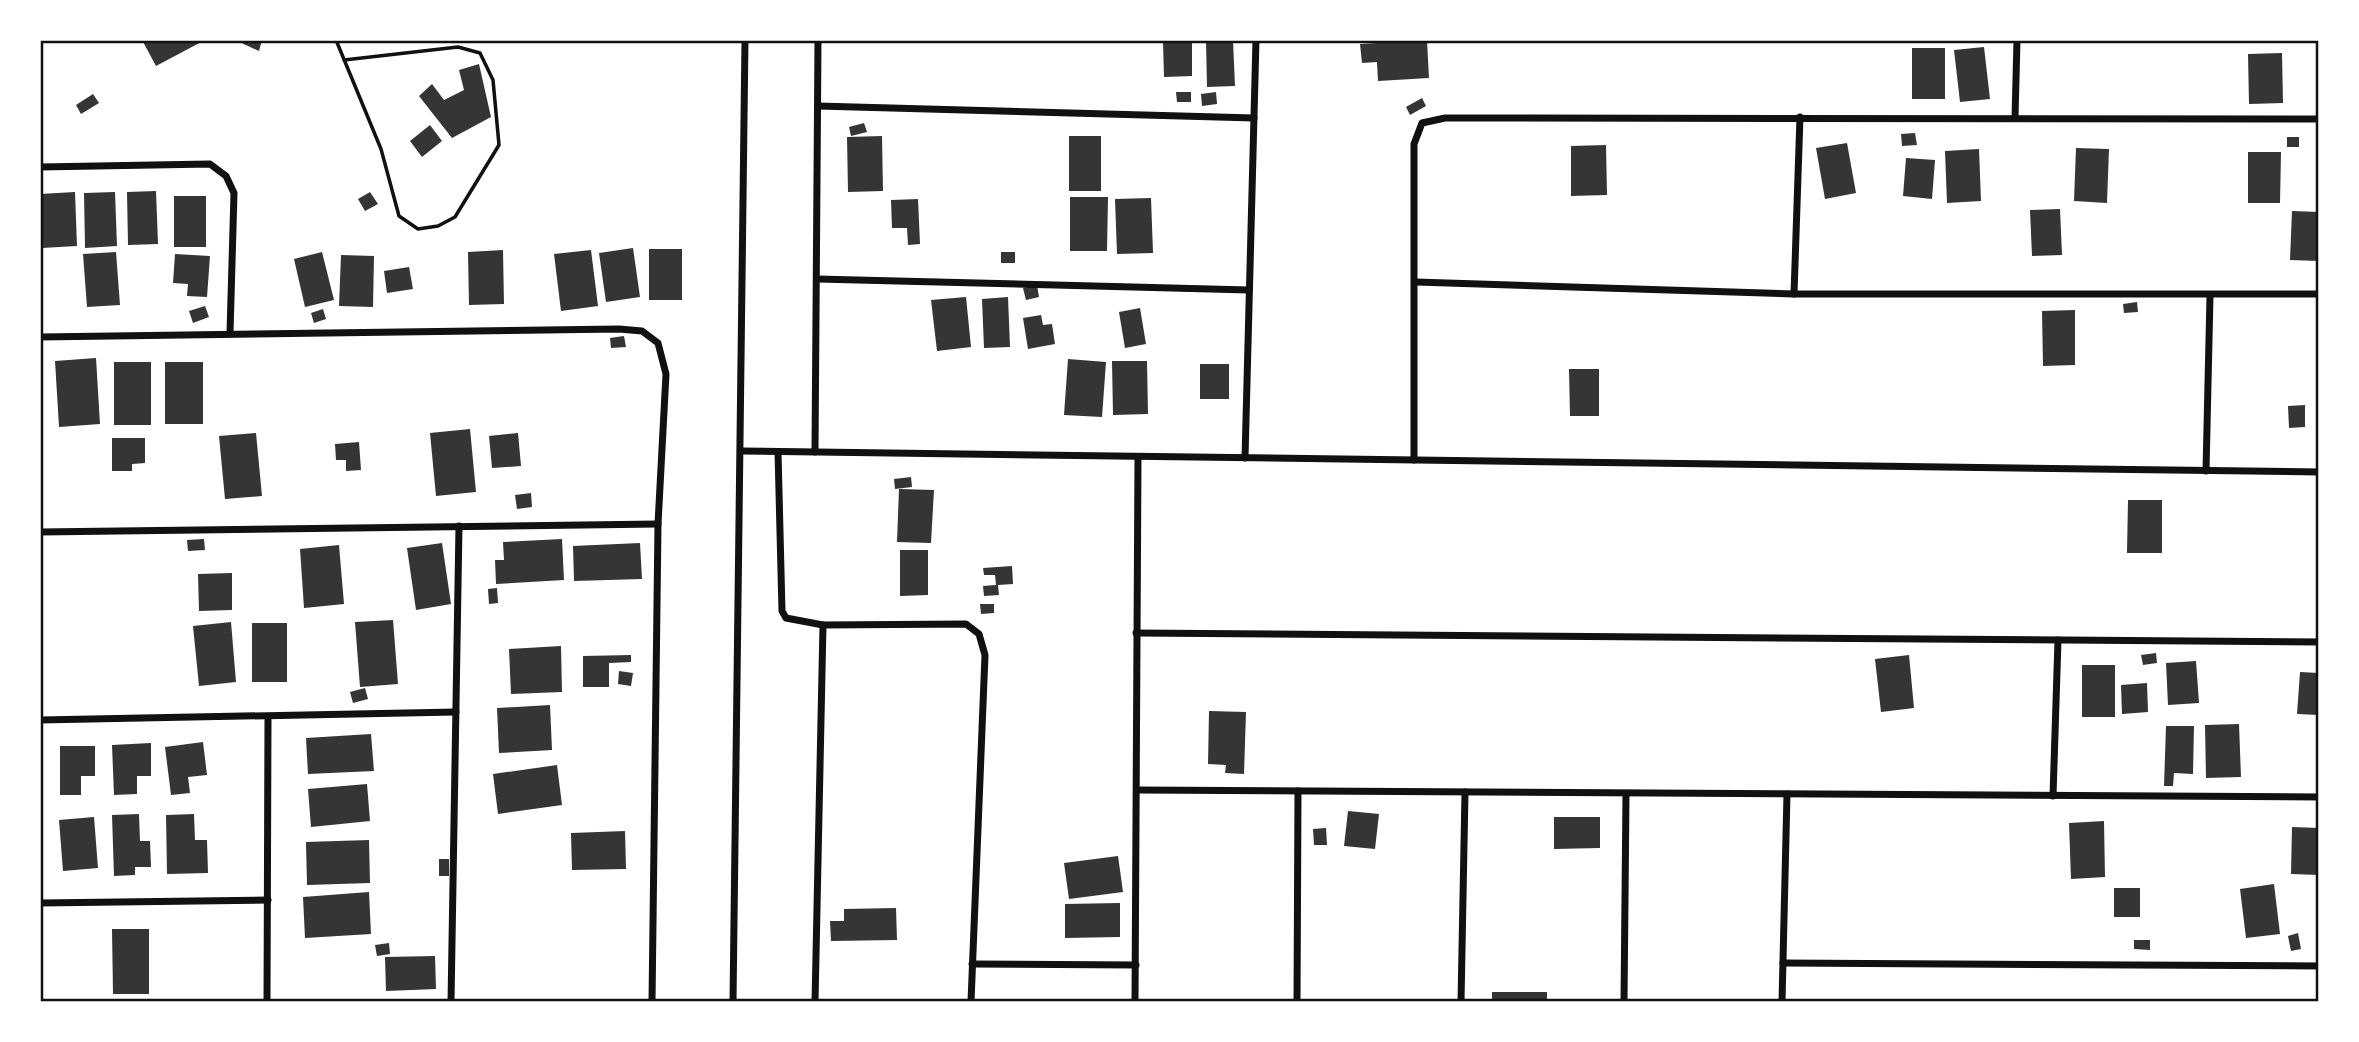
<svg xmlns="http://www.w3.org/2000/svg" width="2359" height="1042" font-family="Commissioner,sans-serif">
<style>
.building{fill:#353535}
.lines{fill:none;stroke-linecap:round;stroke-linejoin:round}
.service{stroke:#111;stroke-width:3.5}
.minor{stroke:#111;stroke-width:7}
.neatline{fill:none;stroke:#111;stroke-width:2.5}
</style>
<rect width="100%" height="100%" fill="#fff"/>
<!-- building -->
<g class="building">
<path d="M142,40H205L156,66Z"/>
<path d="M235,40H262L259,51Z"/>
<path d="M1233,40L1235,86L1207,87L1206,41Z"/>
<path d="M1427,40L1429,78L1378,81L1377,62L1362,63L1360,44Z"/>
<path d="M1163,42H1192V76L1164,77Z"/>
<path d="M1984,47L1990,99L1960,102L1954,50Z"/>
<rect x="1912" y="48" width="33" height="51"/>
<path d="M2282,53L2283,103L2249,104L2248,54Z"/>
<path d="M479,64L491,117L452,138L419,96L432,84L444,100L464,90L459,70Z"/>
<path d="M1176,92H1191V102H1177Z"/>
<path d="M1216,92L1217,104L1202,106L1201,94Z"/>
<path d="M93,94L99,103L81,114L76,105Z"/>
<path d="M1422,98L1426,106L1410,115L1406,107Z"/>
<path d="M864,123L867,132L851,136L849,127Z"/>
<path d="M430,125L442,141L422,157L410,141Z"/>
<path d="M1915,133L1917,145L1902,146L1901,134Z"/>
<path d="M882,136L883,191L848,192L847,137Z"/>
<rect x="1069" y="136" width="32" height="55"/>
<rect x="2287" y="137" width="12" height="10"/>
<path d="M1847,143L1856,193L1825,199L1816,148Z"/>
<path d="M1606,145L1607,195L1571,196V146Z"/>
<path d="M2076,148L2109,149L2107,203L2074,201Z"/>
<path d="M1979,149L1981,201L1947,203L1945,151Z"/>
<path d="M2248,152H2281L2280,203H2248Z"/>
<path d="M1906,158L1935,160L1932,199L1903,196Z"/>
<path d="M156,191L158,244L128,245L127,192Z"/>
<path d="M75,192L77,246L42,248L40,194Z"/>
<path d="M115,192L117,246L85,248L84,193Z"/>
<path d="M370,192L378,204L365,211L358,199Z"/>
<rect x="174" y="196" width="32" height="51"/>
<path d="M1070,197H1108L1107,251H1070Z"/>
<path d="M1151,198L1153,253L1117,254L1115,199Z"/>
<path d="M918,199L920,244L908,245L907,228H892L891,200Z"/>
<path d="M2060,209L2062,255L2032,256L2030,210Z"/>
<path d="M2292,211L2319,212V261L2290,260Z"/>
<path d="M633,248L640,297L606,302L599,253Z"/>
<rect x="649" y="249" width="33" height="51"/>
<path d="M503,250L504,304L469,305L468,252Z"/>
<path d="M591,250L598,306L561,311L554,254Z"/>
<path d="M116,252L120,305L87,307L83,254Z"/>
<path d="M322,252L334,300L305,307L294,259Z"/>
<rect x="1001" y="252" width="14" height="11"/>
<path d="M175,254L210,256L207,297L187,296L188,284L173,283Z"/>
<path d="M341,255L374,256L373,307L339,306Z"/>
<path d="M409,267L413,289L387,293L384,271Z"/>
<path d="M1037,285L1039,297L1026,300L1023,288Z"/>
<path d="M966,297L971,347L937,351L931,300Z"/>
<path d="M1008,297L1010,347L984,348L982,299Z"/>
<path d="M2137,302L2138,312L2124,313L2123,304Z"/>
<path d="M205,306L209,317L193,323L189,311Z"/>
<path d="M1140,308L1146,344L1125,348L1119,312Z"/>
<path d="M323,309L326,319L314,323L311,313Z"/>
<path d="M2075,310V365L2043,366L2042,311Z"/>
<path d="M1041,315L1043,325L1052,324L1055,344L1028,349L1023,318Z"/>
<path d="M624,336L626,347L611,348L610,338Z"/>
<path d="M96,358L100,424L59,427L55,361Z"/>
<path d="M1068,359L1106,362L1102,417L1064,415Z"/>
<path d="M1112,361H1147L1148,414L1113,415Z"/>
<rect x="114" y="362" width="37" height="63"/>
<rect x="165" y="362" width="38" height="62"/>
<rect x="1200" y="364" width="29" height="35"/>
<path d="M1569,369H1599V416H1570Z"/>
<path d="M2305,405V427L2289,428L2288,406Z"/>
<path d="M470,429L476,492L436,496L430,433Z"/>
<path d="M256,433L262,496L225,499L219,436Z"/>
<path d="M518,433L521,466L492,468L489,436Z"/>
<path d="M112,438H145V463L132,464V471H112Z"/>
<path d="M359,442L361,470L346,471V460H336L335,444Z"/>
<path d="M911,477L912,487L895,489L894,479Z"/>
<path d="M899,489L934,490L931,543L897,542Z"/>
<path d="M531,493L532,507L517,509L515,495Z"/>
<path d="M2128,500H2162V553H2127Z"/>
<path d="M204,539L205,550L188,551L187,540Z"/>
<path d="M562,539L564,580L496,584L495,560H504L503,542Z"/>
<path d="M442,543L451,604L416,610L407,548Z"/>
<path d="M640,543L642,579L574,581L573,546Z"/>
<path d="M339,545L344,604L304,608L300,549Z"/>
<path d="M900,550H928V595L900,596Z"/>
<path d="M1012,566L1013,584L998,585L999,595L984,596L983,586L996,585L995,575H984L983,568Z"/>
<path d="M232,573V610L199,611L198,574Z"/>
<path d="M497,588L498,603L489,604L488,589Z"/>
<path d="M980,604H994V613L981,614Z"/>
<path d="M393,620L398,684L360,687L355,622Z"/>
<path d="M231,622L236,682L199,686L193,626Z"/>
<rect x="252" y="623" width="35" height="59"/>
<path d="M561,646L562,692L511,694L509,649Z"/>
<path d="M2156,653L2157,663L2143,665L2141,655Z"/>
<path d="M631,655V662L609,663V687H583V656Z"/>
<path d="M1909,655L1914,708L1881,712L1875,659Z"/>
<path d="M2196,661L2199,703L2168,705L2166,663Z"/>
<rect x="2082" y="665" width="33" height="52"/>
<path d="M619,671L633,673L631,686L618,684Z"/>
<path d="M2300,672L2319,673V715L2297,714Z"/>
<path d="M2147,683L2148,712L2122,714L2121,685Z"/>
<path d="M365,688L368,699L353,703L350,692Z"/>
<path d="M550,705L552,750L499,753L497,708Z"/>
<path d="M1209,711L1246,712L1244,774L1225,773L1226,765L1208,764Z"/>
<path d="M2239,724L2241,777L2206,778L2205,725Z"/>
<path d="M2166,726H2194L2193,774L2174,773L2173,786H2164Z"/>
<path d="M371,734L374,771L308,774L306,738Z"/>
<path d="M203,742L207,775L188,777L190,793L171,795L165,747Z"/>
<path d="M151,743V776H137V794L114,795L112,745Z"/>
<path d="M60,746H95V776H81V795H60Z"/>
<path d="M557,765L562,805L498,814L493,774Z"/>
<path d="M367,784L370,821L311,827L308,789Z"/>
<path d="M1348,811L1379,814L1375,849L1344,846Z"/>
<path d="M139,814L140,841H150L151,867H135V875L114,876L112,815Z"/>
<path d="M194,814L195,840H207L208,873L167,874L166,815Z"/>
<path d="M94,817L98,868L63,871L59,820Z"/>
<path d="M1554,817H1600V848L1554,849Z"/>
<path d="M2104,821L2105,877L2071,879L2069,823Z"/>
<path d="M2292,827L2319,828V875L2291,874Z"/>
<path d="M1326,828L1327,845H1314L1313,829Z"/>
<path d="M625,831L626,869L572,870L571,833Z"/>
<path d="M369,840L370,883L307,885L306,842Z"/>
<path d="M1118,856L1123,892L1069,899L1064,863Z"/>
<rect x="439" y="859" width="10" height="17"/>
<path d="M2274,884L2280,934L2246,938L2240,889Z"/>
<rect x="2114" y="888" width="26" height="29"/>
<path d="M369,892L371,934L305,938L303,897Z"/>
<path d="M1120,903V937L1065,938V904Z"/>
<path d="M896,908L897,940L831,941L830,921H844V909Z"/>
<path d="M112,929H149V994H113Z"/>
<path d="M2298,933L2301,949L2291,951L2288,936Z"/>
<path d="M2134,940H2150V950L2134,949Z"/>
<path d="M389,943L390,954L377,956L375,945Z"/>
<path d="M435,956L436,989L386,991L385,957Z"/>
<rect x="1492" y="992" width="55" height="10"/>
</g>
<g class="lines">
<!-- service -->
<path class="service" d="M336,40L381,149L399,216L418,229L438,226L455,217L499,145L493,80L480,53L458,47L344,60"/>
<!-- minor -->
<g class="minor">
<path d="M818,106L1254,118"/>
<path d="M2015,118L2017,40"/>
<path d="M40,167L210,164L226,176L234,193L230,333"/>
<path d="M817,279L1249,290"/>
<path d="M1416,282L1794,294H2319"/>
<path d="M1794,294L1800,117"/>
<path d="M40,337L619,329L642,331L658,343L666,374L658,524L652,1002"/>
<path d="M742,451L2319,472"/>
<path d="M778,452L782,611L786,618L823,625L966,624L979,634L985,655L971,1002"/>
<path d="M815,452L818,40"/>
<path d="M1245,458L1256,40"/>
<path d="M1414,460V144L1422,123L1445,118L2319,119"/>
<path d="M2206,471L2210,296"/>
<path d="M40,532L658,524"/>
<path d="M1136,633L2319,642"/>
<path d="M40,720L456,712"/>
<path d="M1137,790L2319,797"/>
<path d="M2053,796L2058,640"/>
<path d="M40,903L268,900"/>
<path d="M1783,963L2319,966"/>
<path d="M972,964L1136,965"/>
<path d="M267,1002L268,718"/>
<path d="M451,1002L459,526"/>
<path d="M733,1002L745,40"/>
<path d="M815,1002L823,625"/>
<path d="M1135,1002L1138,457"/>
<path d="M1297,1002L1298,791"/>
<path d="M1461,1002L1465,792"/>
<path d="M1624,1002L1626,795"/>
<path d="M1782,1002L1787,794"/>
</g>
</g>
<!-- border -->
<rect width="2359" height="1042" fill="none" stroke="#ffffff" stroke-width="84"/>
<rect x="42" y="42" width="2275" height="958" class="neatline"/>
</svg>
